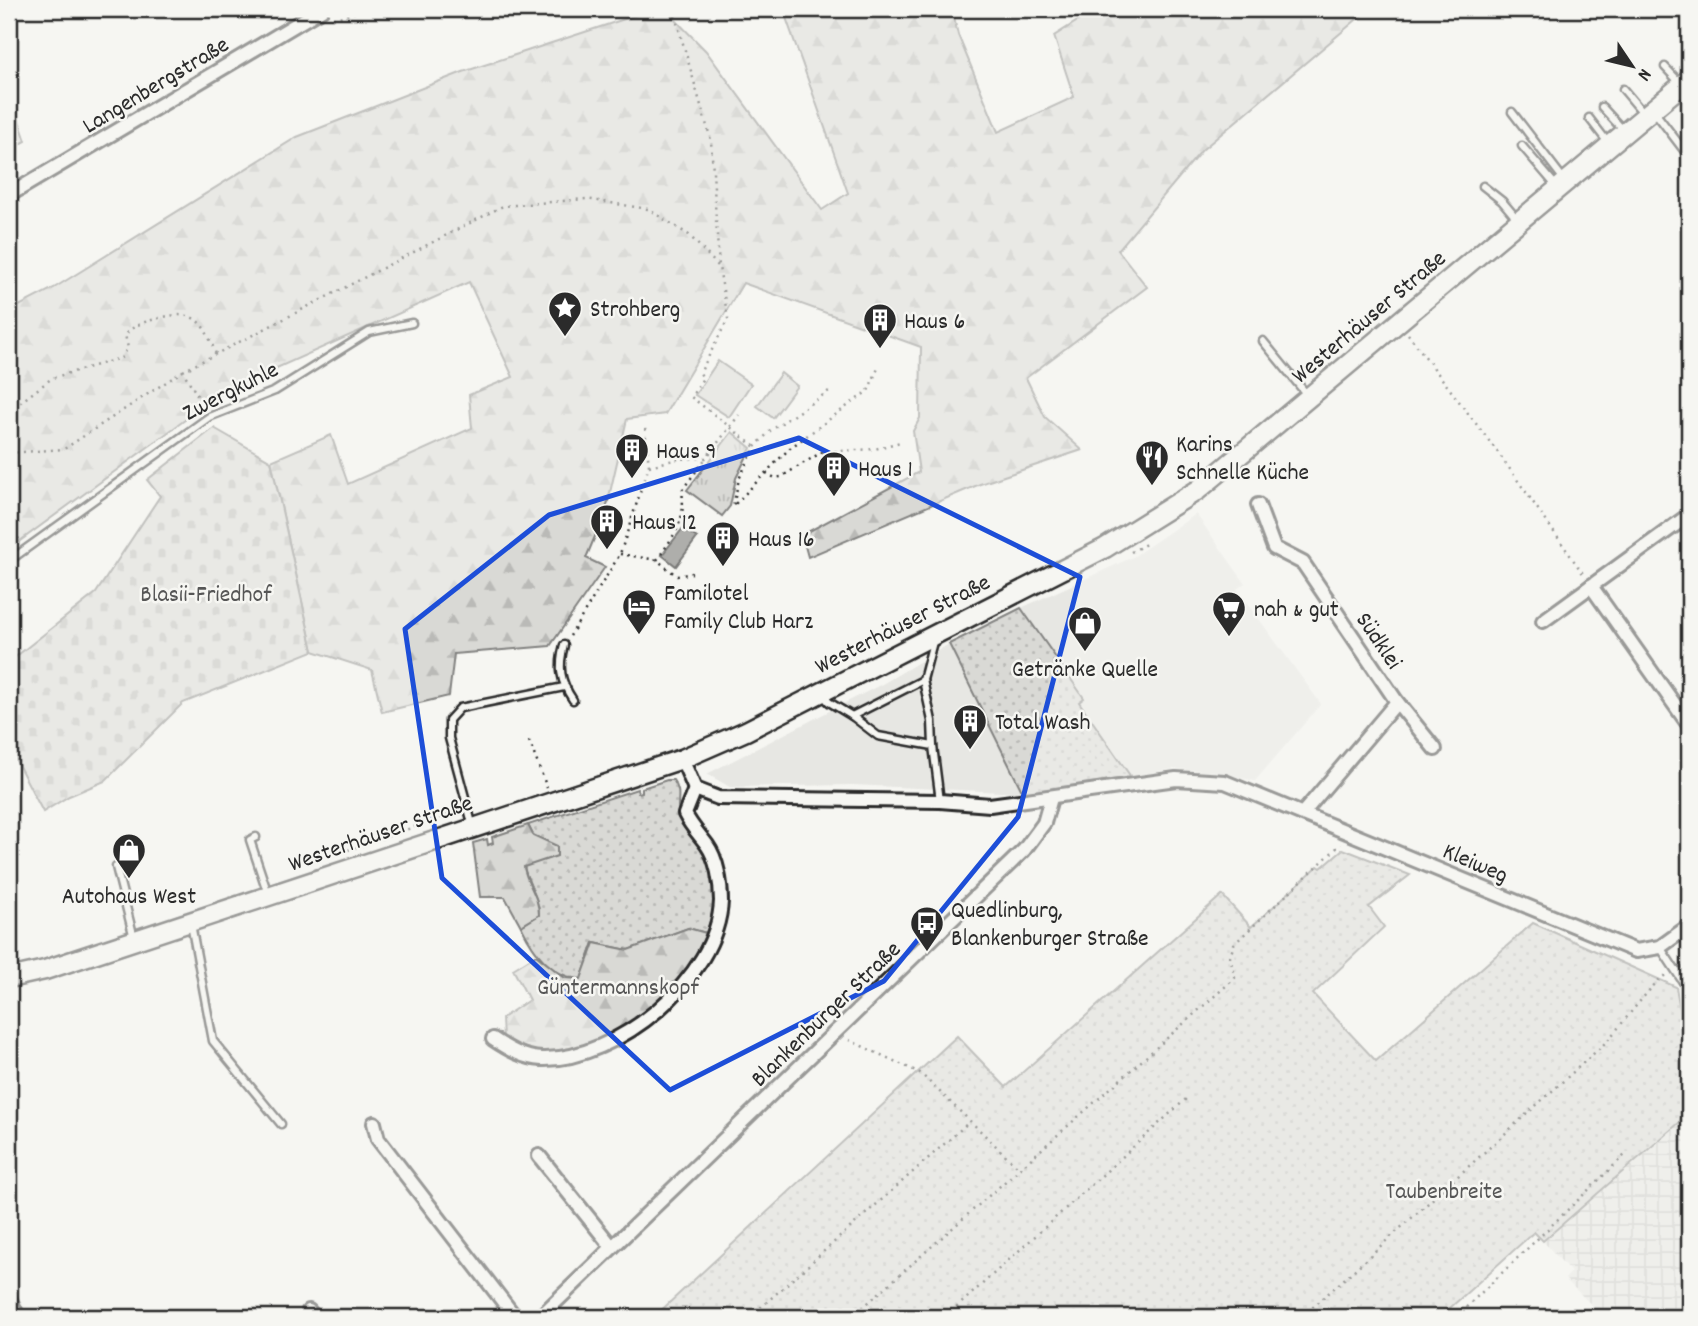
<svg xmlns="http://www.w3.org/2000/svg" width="1698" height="1326" font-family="Dekko,sans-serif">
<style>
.built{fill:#e7e7e3}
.industrial{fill:url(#industrial-grid)}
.grass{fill:url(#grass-dots);stroke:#828280;stroke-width:2}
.forest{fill:url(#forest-firs);stroke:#828280;stroke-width:2}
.cemetery{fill:url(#cemetery-stones);stroke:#828280;stroke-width:2}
.park{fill:url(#park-tufts);stroke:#828280;stroke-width:2}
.pitch{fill:#d9d9d5;stroke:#828280;stroke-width:2}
.water{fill:#aeaeab;stroke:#7a7a78;stroke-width:2}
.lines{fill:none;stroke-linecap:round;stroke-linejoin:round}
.lane-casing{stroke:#2b2b2b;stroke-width:11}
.street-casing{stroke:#2b2b2b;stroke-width:18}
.secondary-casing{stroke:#2b2b2b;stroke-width:23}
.path{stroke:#2b2b2b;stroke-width:2.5;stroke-dasharray:2 5;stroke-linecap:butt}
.lane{stroke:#f6f6f2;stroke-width:6}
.street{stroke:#f6f6f2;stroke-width:12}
.secondary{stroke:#f6f6f2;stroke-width:18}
.marked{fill:none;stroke:#1d4ed8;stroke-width:5;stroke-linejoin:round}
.labels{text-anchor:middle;stroke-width:5;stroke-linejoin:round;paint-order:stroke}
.street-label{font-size:24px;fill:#2b2b2b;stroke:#f6f6f2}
.poi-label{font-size:24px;fill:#2b2b2b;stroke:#f6f6f2;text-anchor:start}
.park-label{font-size:24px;fill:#565656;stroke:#f6f6f2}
</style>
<defs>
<pattern id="industrial-grid" width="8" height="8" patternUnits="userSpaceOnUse" patternTransform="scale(1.75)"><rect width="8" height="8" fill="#e7e7e3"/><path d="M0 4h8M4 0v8" fill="none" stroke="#c6c6c3"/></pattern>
<pattern id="grass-dots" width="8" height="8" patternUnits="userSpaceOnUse" patternTransform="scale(1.75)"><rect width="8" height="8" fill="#d9d9d5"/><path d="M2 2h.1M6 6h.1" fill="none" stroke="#babab7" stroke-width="1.8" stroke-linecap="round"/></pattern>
<pattern id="forest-firs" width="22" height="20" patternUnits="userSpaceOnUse" patternTransform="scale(1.75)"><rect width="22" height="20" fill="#d9d9d5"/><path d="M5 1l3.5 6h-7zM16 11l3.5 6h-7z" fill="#babab7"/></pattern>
<pattern id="cemetery-stones" width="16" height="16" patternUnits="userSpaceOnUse" patternTransform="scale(1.75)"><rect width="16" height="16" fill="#d9d9d5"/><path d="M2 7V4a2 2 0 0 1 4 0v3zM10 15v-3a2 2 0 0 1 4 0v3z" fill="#babab7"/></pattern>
<pattern id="park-tufts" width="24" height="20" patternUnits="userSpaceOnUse" patternTransform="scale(1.75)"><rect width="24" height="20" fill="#d9d9d5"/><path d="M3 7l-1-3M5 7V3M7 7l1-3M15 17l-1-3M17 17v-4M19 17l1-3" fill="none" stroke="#babab7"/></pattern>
</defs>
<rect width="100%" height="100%" fill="#f6f6f2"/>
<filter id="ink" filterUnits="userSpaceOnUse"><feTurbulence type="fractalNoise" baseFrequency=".0143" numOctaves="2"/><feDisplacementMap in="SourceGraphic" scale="14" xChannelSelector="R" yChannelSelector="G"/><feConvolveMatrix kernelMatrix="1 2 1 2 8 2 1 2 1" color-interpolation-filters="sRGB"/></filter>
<g filter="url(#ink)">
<!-- built -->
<g class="built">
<path d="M1196,514L1245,583L1237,589L1321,704L1255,781L1215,772L1174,769L1131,777L1078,701L1083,698L1021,608L1133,557Z"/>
<path d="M949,644L1023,793L853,785L730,787L707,774L884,683Z"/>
</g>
<!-- industrial -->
<path class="industrial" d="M1689,1105V1317H1604L1565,1279L1571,1272L1543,1241L1680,1122Z"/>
<!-- grass -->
<g class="grass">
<path d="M1021,608L1084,698L1079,702L1131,777L1023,793L949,644Z"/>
<path d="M667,780H673C684,794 674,803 680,819C684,832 695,838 703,849C719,874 716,907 706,933L688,928L628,950L594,943L581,979C551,977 534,952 521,926L539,915C539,895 527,885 524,866L556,856L533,835L528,825L637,789L638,793L642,792V788Z"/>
<path d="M1343,849L1410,875L1369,907L1384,927L1313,994L1376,1061L1533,923L1676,987C1683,1029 1698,1082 1680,1122L1543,1241L1534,1232L1440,1317H654L957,1036L1006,1087L1222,895L1251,927L1318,866L1321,868Z"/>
</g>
<!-- forest -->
<g class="forest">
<path d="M655,9H665L706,51L822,210L848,193L783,9H952L958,35L998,132L1074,97L1054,36L1079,20L1075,9H1369L1202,150L1118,250L1147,287L1026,378L1045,417L1082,450L980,484L808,557L802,535L919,472L913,431L920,418L921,347L743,283L665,414L627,419L606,510L586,558L605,567L550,646L454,654L449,696L382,712L372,670L313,651L271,461L331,435L348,484L472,428L469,395L513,377L469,282L223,392L9,549V311L54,288L297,137L463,72Z"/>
<path d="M528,825L533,835L557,846V856L524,867C527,885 539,896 539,915L521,926L505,897H480L473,843L487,839L488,845L493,843L492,837Z"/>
<path d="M688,928L706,933C681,1000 574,1085 503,1039L502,1018L529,1000L513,969L536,955L565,978L581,979L594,943L628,950Z"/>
</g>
<!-- cemetery -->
<path class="cemetery" d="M214,428L271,461L313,651L183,703L105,781L69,796L43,812L9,747V662L96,593L160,496L147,480Z"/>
<!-- park -->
<path class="park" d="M732,432L751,448L736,478L730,506L722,516L687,490Z"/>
<!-- pitch -->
<g class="pitch">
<path d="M9,91L26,141L9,150Z"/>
<path d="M718,361L751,384L729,417L695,395Z"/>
<path d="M781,373L797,386L773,418L757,406Z"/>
</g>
<!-- water -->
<path class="water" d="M683,528L697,538L676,566L662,555Z"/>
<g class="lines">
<!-- lane casing -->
<g class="lane-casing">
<g id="lane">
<path d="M1665,67L1681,84"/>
<path d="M1623,89L1644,114"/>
<path d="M1602,107L1624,131"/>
<path d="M1654,111L1689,157"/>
<path d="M1512,112L1565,181"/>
<path d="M1589,118L1609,144"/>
<path d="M1522,146L1557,187"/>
<path d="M1483,186L1502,201L1518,220"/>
<path d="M1263,341L1308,396"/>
<path d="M9,561L209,417L275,391L369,332L412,323"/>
<path d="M564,645C558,667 560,681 573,700"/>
<path d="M923,680L932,721L933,746"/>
<path d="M822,694L829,702L852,716L923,680L934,638"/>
<path d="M852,716L878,736L933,746L940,801"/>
<path d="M473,827L449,738V720L460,708L564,687"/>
<path d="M256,837L250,840L268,894"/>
<path d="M116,867L134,938"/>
<path d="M191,924L213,1041L281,1124"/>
<path d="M1660,947L1689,991"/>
<path d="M1677,971L1689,973"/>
</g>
</g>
<!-- street casing -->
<g class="street-casing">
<g id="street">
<path d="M83,9H106"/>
<path d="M9,195L322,9"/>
<path d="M1258,505L1274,548L1303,563L1397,702L1303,813"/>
<path d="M1591,586L1689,725"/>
<path d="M1543,621L1689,515"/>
<path d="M1397,702L1435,749"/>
<path d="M682,759L695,789L718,798L940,801L990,805L1176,779L1225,782L1636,951L1660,947L1689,926"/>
<path d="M493,1039C508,1049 523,1058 542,1059C616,1061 718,978 721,901C721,883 717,859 707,845C699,834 691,826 685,814L695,789"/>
<path d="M374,1123L378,1139L515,1317"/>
<path d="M539,1156L612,1247"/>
<path d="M9,1298L18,1317"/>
<path d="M309,1311L314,1317"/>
<path d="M540,1317L1024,850L1044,823L1051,798"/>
</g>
</g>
<!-- secondary casing -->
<g class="secondary-casing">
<path id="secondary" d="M9,978L45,970L682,759L746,731L1105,548L1198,490L1689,79"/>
</g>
<!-- path -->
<g class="path">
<path d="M673,9L711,140L719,267L728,319L700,373L703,378L691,397L730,427L739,415"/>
<path d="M333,19L365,9"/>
<path d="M1408,334L1502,458L1584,575"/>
<path d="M183,371L503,206L586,199L648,209L689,235L719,267"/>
<path d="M9,411L52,378L121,358L128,348L125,335C136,323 145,322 159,318C196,309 203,321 216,354"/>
<path d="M755,447L770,431L829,391"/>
<path d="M9,453L64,449L183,371L205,409"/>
<path d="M649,466L678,459L706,458L730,427L755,447L739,479L733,506L790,448L868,391L879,366"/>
<path d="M766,473L775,478L781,477L822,452L875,449L900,442"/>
<path d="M9,511L19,540L9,536"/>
<path d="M1131,552L1146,544"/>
<path d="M620,554L657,560L677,576L692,573"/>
<path d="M657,560C675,533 686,523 682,490L706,458"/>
<path d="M570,636L620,554L649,466L645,428"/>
<path d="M529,741L547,788"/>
<path d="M328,857L457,812"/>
<path d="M849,1040L920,1073L1020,1169"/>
<path d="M750,1317L969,1122"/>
<path d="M852,1317L1235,978L1230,957L1234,944L1341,844"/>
<path d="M946,1317L1186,1099"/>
<path d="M1302,1317L1602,1046C1617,1032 1653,981 1666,975"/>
<path d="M1456,1317L1627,1153"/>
</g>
<!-- lane -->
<use href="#lane" class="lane"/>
<!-- street -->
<use href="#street" class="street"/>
<!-- secondary -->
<use href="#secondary" class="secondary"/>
</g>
</g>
<!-- marked area -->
<path d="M0 0H1698V1326H0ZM799,438L1080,577L1018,817L884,981L670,1090L442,878L405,629L549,515Z" fill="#f6f6f2" fill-opacity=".55" fill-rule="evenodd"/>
<path class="marked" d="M799,438L1080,577L1018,817L884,981L670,1090L442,878L405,629L549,515Z"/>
<!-- icons -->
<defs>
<g id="sight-pin" transform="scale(1.75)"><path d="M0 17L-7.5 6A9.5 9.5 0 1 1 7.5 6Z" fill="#2b2b2b" stroke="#f6f6f2"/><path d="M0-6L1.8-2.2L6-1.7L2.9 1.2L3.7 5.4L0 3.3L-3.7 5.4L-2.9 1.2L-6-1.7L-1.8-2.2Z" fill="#fff"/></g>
<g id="building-pin" transform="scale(1.75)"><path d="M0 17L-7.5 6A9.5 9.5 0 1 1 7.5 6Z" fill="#2b2b2b" stroke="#f6f6f2"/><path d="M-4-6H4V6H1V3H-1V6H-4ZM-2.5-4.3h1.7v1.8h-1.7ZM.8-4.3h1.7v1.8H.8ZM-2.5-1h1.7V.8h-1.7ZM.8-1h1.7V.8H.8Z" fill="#fff"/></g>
<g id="restaurant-pin" transform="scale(1.75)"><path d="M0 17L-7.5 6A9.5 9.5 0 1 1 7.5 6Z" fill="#2b2b2b" stroke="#f6f6f2"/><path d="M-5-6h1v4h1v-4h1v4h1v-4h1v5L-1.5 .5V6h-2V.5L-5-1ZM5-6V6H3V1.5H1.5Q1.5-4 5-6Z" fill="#fff"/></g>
<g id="hotel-pin" transform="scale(1.75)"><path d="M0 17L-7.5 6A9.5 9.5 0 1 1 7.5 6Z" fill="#2b2b2b" stroke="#f6f6f2"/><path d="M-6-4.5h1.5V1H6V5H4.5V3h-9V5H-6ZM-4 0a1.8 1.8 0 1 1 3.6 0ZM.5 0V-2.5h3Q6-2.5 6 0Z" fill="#fff"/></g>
<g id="supermarket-pin" transform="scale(1.75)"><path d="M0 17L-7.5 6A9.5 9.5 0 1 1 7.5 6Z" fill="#2b2b2b" stroke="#f6f6f2"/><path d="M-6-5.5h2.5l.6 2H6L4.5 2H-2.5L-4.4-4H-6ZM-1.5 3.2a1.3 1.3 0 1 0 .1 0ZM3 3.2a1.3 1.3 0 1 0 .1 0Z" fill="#fff"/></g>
<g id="shop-pin" transform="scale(1.75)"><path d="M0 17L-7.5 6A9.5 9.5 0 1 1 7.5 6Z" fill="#2b2b2b" stroke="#f6f6f2"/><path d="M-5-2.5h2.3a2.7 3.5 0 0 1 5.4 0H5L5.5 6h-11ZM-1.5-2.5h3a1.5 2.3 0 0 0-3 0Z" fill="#fff"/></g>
<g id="bus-pin" transform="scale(1.75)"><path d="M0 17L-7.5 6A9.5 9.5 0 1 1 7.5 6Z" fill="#2b2b2b" stroke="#f6f6f2"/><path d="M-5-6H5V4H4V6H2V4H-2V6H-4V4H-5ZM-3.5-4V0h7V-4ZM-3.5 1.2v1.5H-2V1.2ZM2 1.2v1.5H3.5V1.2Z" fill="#fff"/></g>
</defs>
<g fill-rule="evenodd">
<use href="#sight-pin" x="565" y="308"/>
<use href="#building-pin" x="880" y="320"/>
<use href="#building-pin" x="632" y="450"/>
<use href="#restaurant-pin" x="1152" y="457"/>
<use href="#building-pin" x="834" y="468"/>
<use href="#building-pin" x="607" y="521"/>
<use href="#building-pin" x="723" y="538"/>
<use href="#hotel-pin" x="639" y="606"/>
<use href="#supermarket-pin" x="1229" y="608"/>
<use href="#shop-pin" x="1085" y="623"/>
<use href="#building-pin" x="970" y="721"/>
<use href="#shop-pin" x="129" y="850"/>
<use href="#bus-pin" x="927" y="923"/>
</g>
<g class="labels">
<!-- street labels -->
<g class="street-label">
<text transform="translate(155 84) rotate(-31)" y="8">Langenbergstraße</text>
<text transform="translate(1368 316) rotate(-40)" y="8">Westerhäuser Straße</text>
<text transform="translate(230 390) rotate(-27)" y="8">Zwergkuhle</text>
<text transform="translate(902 623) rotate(-27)" y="8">Westerhäuser Straße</text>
<text transform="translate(1380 640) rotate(56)" y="8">Südklei</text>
<text transform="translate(380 832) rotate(-19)" y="8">Westerhäuser Straße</text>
<text transform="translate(1476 862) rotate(23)" y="8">Kleiweg</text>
<text transform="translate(825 1013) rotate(-44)" y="8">Blankenburger Straße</text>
</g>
<!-- poi labels -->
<g class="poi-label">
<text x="590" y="316">Strohberg</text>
<text x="904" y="328">Haus 6</text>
<text x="1176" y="451">Karins<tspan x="1176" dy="28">Schnelle Küche</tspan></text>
<text x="656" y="458">Haus 9</text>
<text x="858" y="476">Haus 1</text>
<text x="632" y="529">Haus 12</text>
<text x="748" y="546">Haus 16</text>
<text x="664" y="600">Familotel<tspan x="664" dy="28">Family Club Harz</tspan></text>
<text x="1254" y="616">nah &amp; gut</text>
<text x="1085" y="676" text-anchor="middle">Getränke Quelle</text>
<text x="995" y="729">Total Wash</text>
<text x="129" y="903" text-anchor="middle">Autohaus West</text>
<text x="951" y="917">Quedlinburg,<tspan x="951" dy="28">Blankenburger Straße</tspan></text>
</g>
<!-- park labels -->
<g class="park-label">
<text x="206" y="601">Blasii-Friedhof</text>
<text x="618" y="994">Güntermannskopf</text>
<text x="1444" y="1198">Taubenbreite</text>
</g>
</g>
<!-- margin -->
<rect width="1698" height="1326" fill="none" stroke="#f6f6f2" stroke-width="35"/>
<rect x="18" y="18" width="1663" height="1291" fill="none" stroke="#2b2b2b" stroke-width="2.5" filter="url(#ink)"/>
<!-- north arrow -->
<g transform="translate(1632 66) rotate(125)" stroke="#f6f6f2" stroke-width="5" paint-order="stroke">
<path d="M0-5L12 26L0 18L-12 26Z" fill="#2b2b2b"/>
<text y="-10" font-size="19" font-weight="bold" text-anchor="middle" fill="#2b2b2b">N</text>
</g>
</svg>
